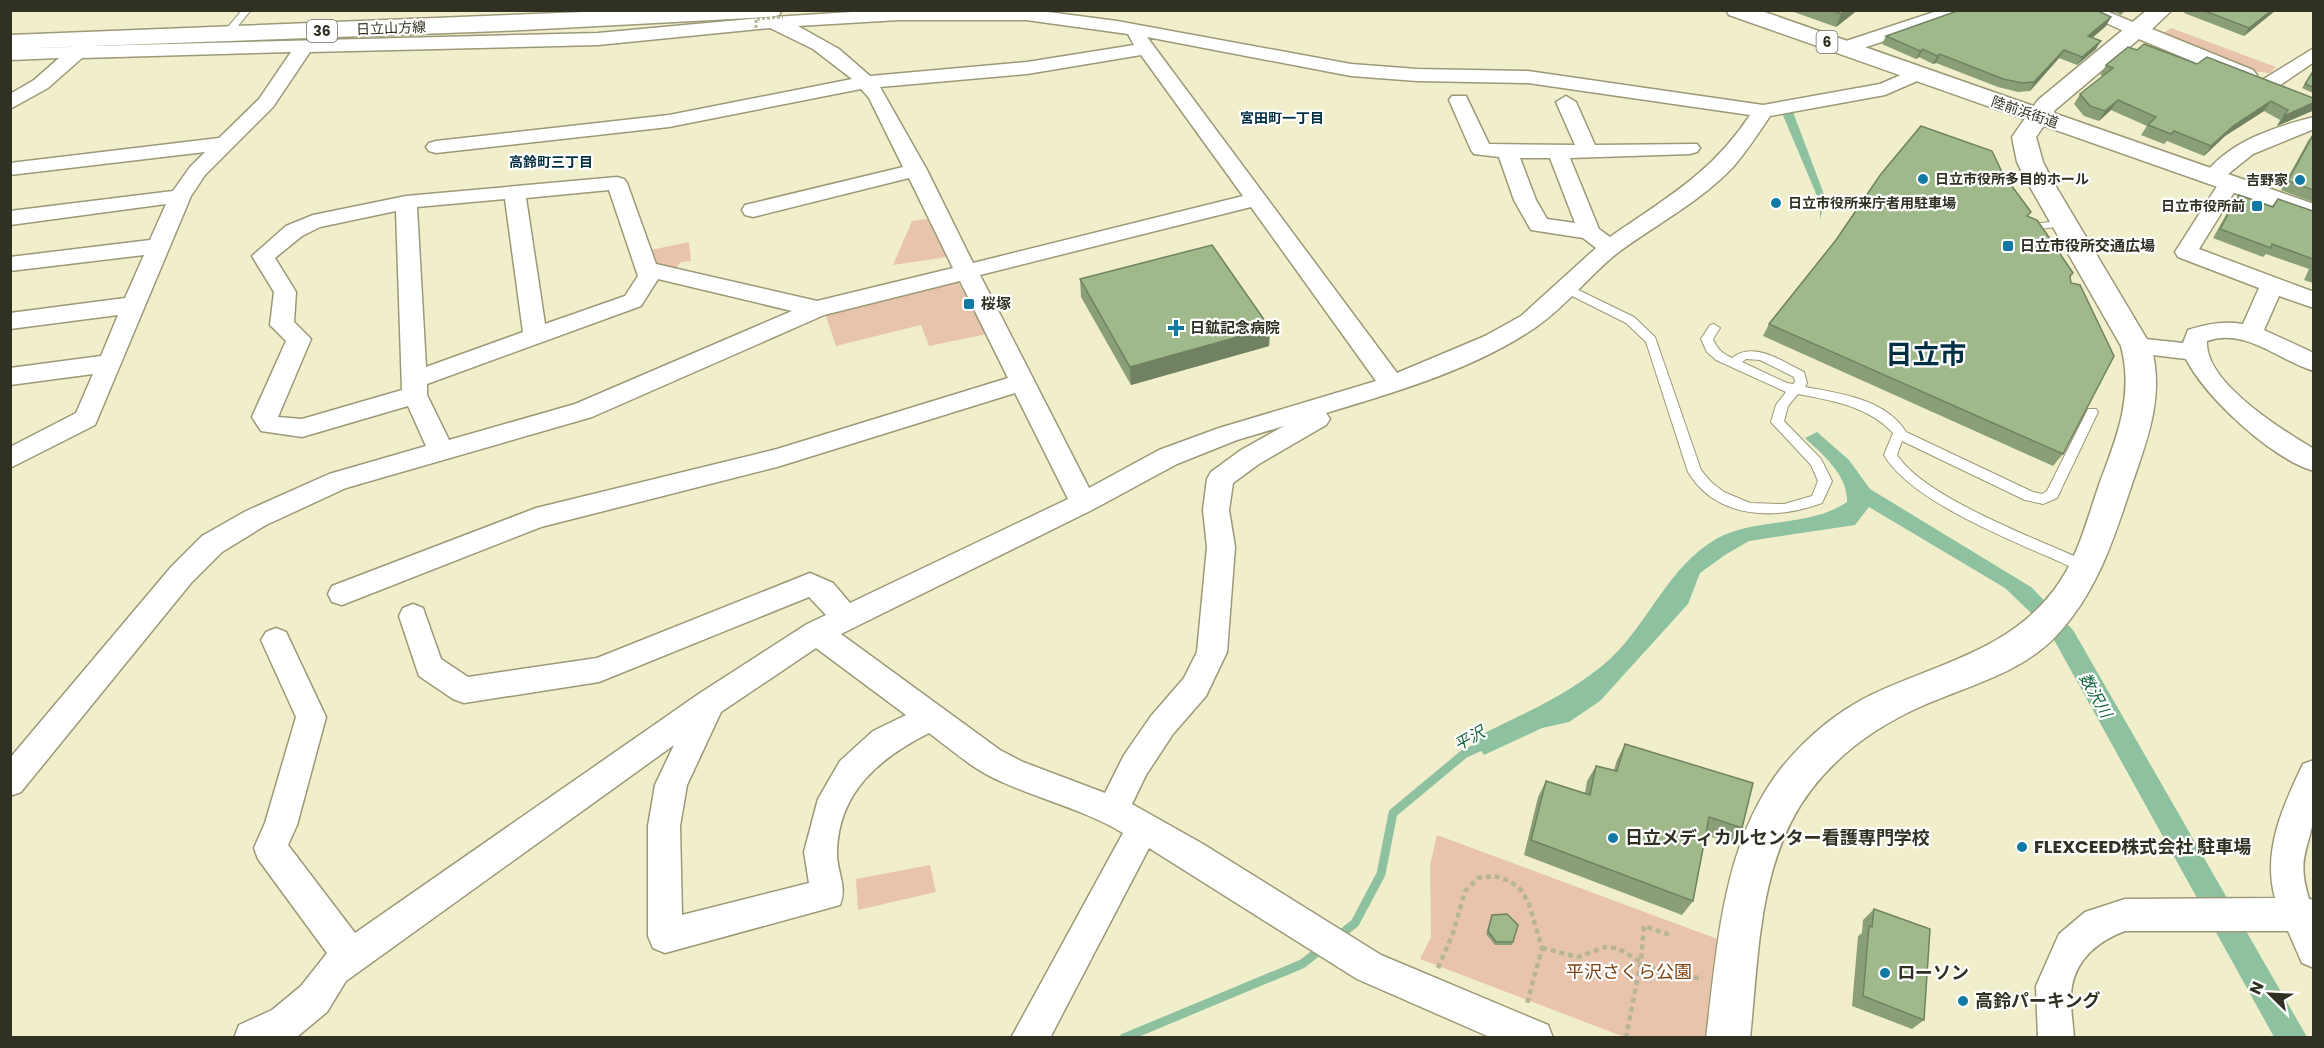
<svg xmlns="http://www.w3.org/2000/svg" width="2324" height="1048" font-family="Poppins,'Noto Sans JP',sans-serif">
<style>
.green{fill:#e8c4ad}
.water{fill:#8ec1a0}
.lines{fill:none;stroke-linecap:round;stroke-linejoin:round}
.stream{stroke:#8ec1a0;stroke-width:9}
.lane-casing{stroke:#9b9977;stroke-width:2}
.street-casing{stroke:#9b9977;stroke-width:3}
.secondary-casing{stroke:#9b9977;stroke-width:3}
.primary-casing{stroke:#9b9977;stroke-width:3}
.highway-casing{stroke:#9b9977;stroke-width:3}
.path{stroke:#b6b597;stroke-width:4.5;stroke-dasharray:5 4;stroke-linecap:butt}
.lane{fill:#fff;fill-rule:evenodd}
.street{fill:#fff;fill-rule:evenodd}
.secondary{fill:#fff;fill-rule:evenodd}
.primary{fill:#fff;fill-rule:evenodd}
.highway{fill:#fff;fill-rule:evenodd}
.path-bridge{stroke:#b6b597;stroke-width:3;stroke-dasharray:3 2;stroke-linecap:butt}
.wall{fill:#8a9f77}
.shaded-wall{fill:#708261}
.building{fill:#a0b98a;stroke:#708261;stroke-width:1.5}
.poi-dot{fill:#107aa5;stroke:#fff;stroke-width:2}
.labels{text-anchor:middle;stroke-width:4.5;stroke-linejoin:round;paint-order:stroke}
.far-street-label{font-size:14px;fill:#313123;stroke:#fff}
.shield{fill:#fff;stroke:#6f6f65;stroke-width:1.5}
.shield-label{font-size:14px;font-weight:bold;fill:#313123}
.far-neighbourhood-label{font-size:14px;font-weight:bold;fill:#002f43;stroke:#fff}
.far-poi-label{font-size:14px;font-weight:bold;fill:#313123;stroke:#fff;text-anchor:start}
.poi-label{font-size:15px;font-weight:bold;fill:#313123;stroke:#fff;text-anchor:start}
.water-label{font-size:16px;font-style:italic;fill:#11653c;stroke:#fff}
.near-poi-label{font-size:18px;font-weight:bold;fill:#313123;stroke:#fff;text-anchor:start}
.near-park-label{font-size:18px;fill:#7f4312;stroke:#fff}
.town-label{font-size:27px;font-weight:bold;fill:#002f43;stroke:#fff}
</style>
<rect width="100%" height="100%" fill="#f1efcb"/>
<!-- green -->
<g class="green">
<path d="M2171,28L2276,67L2270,73L2252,71L2162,34Z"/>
<path d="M927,219L947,257L893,265L912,221Z"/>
<path d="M689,242L691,261L681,262L671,274L647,269L641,252Z"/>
<path d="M957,280L987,334L929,346L921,325L836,346L825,313Z"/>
<path d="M1437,835L1723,941L1704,1037H1624L1420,959L1431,937L1430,865Z"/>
<path d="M930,865L936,892L858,910L856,879Z"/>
</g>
<!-- water -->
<g class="water">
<path d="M1793,112L1825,197L1820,220V203L1782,113Z"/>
<path d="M1817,432L1849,460L1870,489L2031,587L2073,630L2307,1037H2274L2048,629L2005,588L1869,507L1855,525L1749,541L1725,555L1700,573L1688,604L1600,701L1569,722L1542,728L1484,755L1473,739C1520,715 1572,694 1611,658C1649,622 1669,566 1716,539C1756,517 1809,528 1847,502C1848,475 1823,455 1805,438Z"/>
</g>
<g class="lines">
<!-- stream -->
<g class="stream">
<path d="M1336,938L1355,923L1381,874L1393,813L1464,754L1488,743"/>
<path d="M1124,1038L1302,964L1324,947"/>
</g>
<!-- lane casing -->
<g class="lane-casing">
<g id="lane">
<path d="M242,10H251L229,37H223V33Z"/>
<path d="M2065,220L2070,223L2069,225L2026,231L2021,228L2026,225Z"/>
<path d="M1564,283L1634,317L1655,337L1701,470L1711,482L1724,492L1750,503L1784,504L1812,496L1818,481L1811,465L1771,422L1776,405L1786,392L1716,360L1707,352L1701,339L1710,325L1714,324L1720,328L1713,339C1717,349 1722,353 1732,358C1754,340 1783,362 1804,372L1807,383L1805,387C1839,393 1886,399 1906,432L2033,492L2042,494L2047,491L2088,409H2096L2098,412L2057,498L2043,504L2025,500L1902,441L1897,455C1926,499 2040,540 2090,563L2092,567L2090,571H2080C2027,546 1913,505 1884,455L1893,433C1868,406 1833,401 1798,394L1788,406L1784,421L1821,459L1832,481L1822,503C1776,520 1717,520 1688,472L1646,342L1626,323L1560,290V284ZM1746,359L1760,360L1794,377L1795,382L1793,384L1787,383L1742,362Z"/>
</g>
</g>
<!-- street casing -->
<g class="street-casing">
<g id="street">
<path d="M883,10H1033L1117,21L1351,64L1417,69L1528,71L1763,105L1880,84L1917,68L1927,74L1924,78L1885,95L1770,116C1758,134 1747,151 1733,167C1701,201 1657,224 1620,251C1590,274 1567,306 1536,327C1475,369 1396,392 1326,413L1330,419L1326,425L1259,464L1233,483L1229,510L1235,547L1227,652L1206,696L1173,734L1146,775L1132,804L1203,844L1381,955L1548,1025L1553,1038H1492L1357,979L1149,848L1050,1038H1011L1123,833C1085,810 1042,800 1002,782C975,771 952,750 929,733C880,758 839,791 837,851C836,871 848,886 840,905L665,953L653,948L648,936V826L655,785L674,745L346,981L327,1012L298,1036L234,1038L239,1025L272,1010L301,986L327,953L258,859L254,848L265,823L296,717L261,640L266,632L276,628L286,632L326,717L297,825L288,845L355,933L700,693L807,624L826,615L809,597L599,682L464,703L453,699L419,676L399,616L403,608L413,604L423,608L441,659L468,677L597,658L810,573L833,583L850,603L1068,499L1015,393L777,467L541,527L342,605L332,602L328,594L332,586L536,508L777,449L1008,378L960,281L824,315L592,417L346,488L266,525L222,552L191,583L21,792L10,796V758L171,567L202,536L246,511L329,474L426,446L408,406L302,437L261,431L252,417L286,341L270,325L274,292L252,256L286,226L313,215L406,196L617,177L624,179L627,183L656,264L817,301L953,268L909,178L753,217L745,215L742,210L745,205L903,167L869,98L861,89L669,127L436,153L429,151L426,147L429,143L436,141L669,115L852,79L813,49L770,28L598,45L310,52L273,107L205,175L191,196L95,425L10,468V447L76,413L93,374L10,385V368L101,356L118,315L10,329V313L125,298L144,255L10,271V257L150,240L166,204L10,225V211L173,191L190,167L205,152L10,175V163L219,138L259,99L291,52L82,58L48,88L10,109V94L34,80L59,58L10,60V48L72,47L83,41L92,46L598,33L773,17ZM899,20H1026L1128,34L1134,45L1027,62L870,76L839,49L798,26ZM1147,37L1351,76L1417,81L1528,83L1750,115C1712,173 1666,198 1610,237L1599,229L1570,158L1690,154L1697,152L1700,148L1697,144L1595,145L1576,102L1566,96L1556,102L1575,145L1489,144L1466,96H1452L1449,100L1471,150L1474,154L1499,157L1514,200L1531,230L1583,238L1596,248L1521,316L1485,336L1397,373ZM1141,55L1243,196L973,263L927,170L880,87L1027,74ZM1520,158H1550L1575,223L1547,219L1536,200ZM609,190L638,276L625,296L545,324L526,198ZM505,199L523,332L426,367L417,207ZM1251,207L1376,381L1219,428L1159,450L1089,488L980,275ZM396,211L402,390L302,419L278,417L311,339L294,322L296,292L275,258L302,236L320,227ZM658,279L792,311L575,404L449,440L427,395V384L641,306ZM1284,426L1241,450L1211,472L1207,479L1203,510L1207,547L1197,652L1184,678L1151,716L1124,755L1105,793L1023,762L1000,750L841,634L1092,510L1177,464L1237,440ZM816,648L906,715L873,731L840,761L818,799L804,852L809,883L682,915L680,826L687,785L721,712Z"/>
<path d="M1940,10H1969L1966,14L1851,52H1837L1835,48L1837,44Z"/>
<path d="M2078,10H2104L2142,26L2145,30L2136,35L2130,34Z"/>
<path d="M2314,48V62L2276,88H2262L2259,84L2262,80Z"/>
<path d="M2314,117V129L2253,154L2223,178L2237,179L2240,183L2199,249L2314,292V308L2279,296L2264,330L2314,353V371C2279,361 2246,327 2207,341C2204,382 2282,430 2314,449V471C2272,459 2206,398 2186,359L2128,352L2124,346L2128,340L2136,338L2183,343L2188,330C2207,324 2223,321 2243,324L2259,288L2178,257L2175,252L2221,180L2213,183L2206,181L2203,177C2227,142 2274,127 2314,117Z"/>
<path d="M2314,760C2314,778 2316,799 2314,817C2307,854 2297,859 2309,899L2314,900V968L2302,963L2288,931H2125C2100,940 2077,958 2072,986C2069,1001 2073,1022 2074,1038H2038L2036,986L2059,934L2085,912L2125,899L2275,898C2262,851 2283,806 2303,764Z"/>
</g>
</g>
<!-- secondary casing -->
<g class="secondary-casing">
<path id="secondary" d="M2147,10H2172L2152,29L2253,70L2257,75L2253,80H2237L2139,39L2055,110L2036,137L2043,162L2052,180L2151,346C2165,396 2147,440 2131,487C2113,541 2097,592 2057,635C2022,673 1967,686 1922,706C1879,725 1840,752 1811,790C1758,859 1759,955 1750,1038H1706C1718,945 1722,842 1783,766C1807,737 1838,711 1871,695C1936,664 2008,651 2054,590C2078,559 2087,519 2100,482C2117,437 2134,395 2121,346L2026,180L2017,162L2012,137L2038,100Z"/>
</g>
<!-- primary casing -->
<g class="primary-casing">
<path id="primary" d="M634,10H782L779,15L771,17L501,31L10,49V35Z"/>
</g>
<!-- highway casing -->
<g class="highway-casing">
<path id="highway" d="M1726,10H1759L2314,204V221L1729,15Z"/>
</g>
<!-- path -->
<g class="path">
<path d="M1542,948L1578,957L1605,947L1617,948L1666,976L1703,978"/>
<path d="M1438,968L1453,933L1465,891L1478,878L1494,876L1510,881L1522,891L1529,904L1542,948L1527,1004"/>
<path d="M1626,1038L1641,960L1644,926L1673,936"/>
</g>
<!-- lane -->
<use href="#lane" class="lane"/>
<!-- street -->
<use href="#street" class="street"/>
<!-- secondary -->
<use href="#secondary" class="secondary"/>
<!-- primary -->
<use href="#primary" class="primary"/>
<!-- highway -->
<use href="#highway" class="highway"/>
<!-- path-bridge -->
<path class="path-bridge" d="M756,28V19L783,17"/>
</g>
<!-- wall -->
<g class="wall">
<path d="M1788,10H1855L1854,13L1836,27Z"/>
<path d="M2111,10H2126L2121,15Z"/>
<path d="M2185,10H2276L2244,36L2184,13Z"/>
<path d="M2111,17L2106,26L2092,38L2096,49L2077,65L2059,58L2030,91L2018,92L1998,87L1936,63L1933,64L1919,57L1916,59L1882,44L1886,36Z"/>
<path d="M2128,47L2312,111L2277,126L2280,120L2264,111L2225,136L2204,156L2167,141L2164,144L2141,135L2147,126L2111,110L2099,121L2084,116L2074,104L2080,94L2103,76L2100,75L2106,65Z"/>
<path d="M2312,73L2313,74V93L2302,88Z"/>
<path d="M2313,134V202L2281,190L2308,141Z"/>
<path d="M2003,174L2028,217L2073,273L2070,277L2063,454L2053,466L1763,336L1769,324Z"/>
<path d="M2239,195L2272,206L2278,199L2313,211V283L2304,280L2309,269L2266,254L2263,257L2213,238L2232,204Z"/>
<path d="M1080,279L1270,328L1269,346L1131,385L1081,297Z"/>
<path d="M1625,744L1742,828L1731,843L1705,835L1693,901L1682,915L1524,855L1538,797L1546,781L1585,793L1587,781L1596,766L1614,770L1617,760Z"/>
<path d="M1874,909L1924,1020L1912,1029L1852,1006L1858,936L1862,933L1863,920Z"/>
<path d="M1492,915L1513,942L1512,945H1495L1486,934Z"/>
</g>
<!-- shaded-wall -->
<g class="shaded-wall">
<path d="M1845,10H1855L1854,13L1836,27L1841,14Z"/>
<path d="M2272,10H2276L2244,36L2249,28Z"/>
<path d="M2111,17L2106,26L2084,45L2088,36Z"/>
<path d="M2101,41L2096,49L2077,65L2082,57Z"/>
<path d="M1923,49L1919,57L1916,59L1920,51Z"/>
<path d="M2064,50L2059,58L2030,91L2034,82Z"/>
<path d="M1940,54L1936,63L1933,64L1937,56Z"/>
<path d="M2118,100L2111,110L2099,121L2105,111Z"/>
<path d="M2271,101L2264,111L2225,136L2204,156L2211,146L2233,126Z"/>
<path d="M2313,103V109L2312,111L2277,126L2284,116Z"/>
<path d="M1270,328L1269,346L1131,385L1130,367Z"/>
</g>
<!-- building -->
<g class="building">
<path d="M1832,10H1845L1841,14Z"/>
<path d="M1960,10H2096L2111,17L2088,36L2101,41L2082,57L2064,50L2034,82L2022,83L2003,79L1940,54L1937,56L1923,49L1920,51L1886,36Z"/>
<path d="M2202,10H2272L2249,28Z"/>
<path d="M2144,44L2197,64L2207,57L2313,98V103L2284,116L2288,110L2271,101L2233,126L2211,146L2174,131L2171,134L2148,125L2156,117L2118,100L2105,111L2090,106L2080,94L2113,68L2106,65L2128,47L2137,50Z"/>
<path d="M2312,73L2313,74V87L2305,84Z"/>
<path d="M1921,126L1992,151L2003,174L2031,212L2027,216L2037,220L2046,233L2073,273L2070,276L2071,283L2080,285L2114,356L2063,454L1769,324L1836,240L1881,174Z"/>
<path d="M2313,135V190L2288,181Z"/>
<path d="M2239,195L2273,207L2278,199L2313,211V259L2272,244L2271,248L2220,229Z"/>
<path d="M1212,245L1270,328L1130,367L1080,279Z"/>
<path d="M1625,744L1753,783L1742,828L1709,817L1693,901L1531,840L1546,781L1590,795L1596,766L1617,771Z"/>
<path d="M1874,909L1930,929L1924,1020L1863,996L1869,926L1872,927Z"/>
<path d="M1507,914L1518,925L1513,942H1496L1488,931L1492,915Z"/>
</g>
<!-- markers -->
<g class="poi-dot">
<circle cx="1923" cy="179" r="6"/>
<circle cx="2300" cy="180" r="6"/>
<circle cx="1776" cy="203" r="6"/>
<rect x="2251" y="200" width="12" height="12" rx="3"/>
<rect x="2002" y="240" width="12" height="12" rx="3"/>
<rect x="963" y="298" width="12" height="12" rx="3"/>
<path d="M1173 319h6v6h6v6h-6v6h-6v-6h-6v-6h6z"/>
<circle cx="1613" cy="838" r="6"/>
<circle cx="2022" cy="847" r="6"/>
<circle cx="1885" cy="973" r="6"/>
<circle cx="1963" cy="1001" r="6"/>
</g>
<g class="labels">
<!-- far-street labels -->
<g class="far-street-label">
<text transform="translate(391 28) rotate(-2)" y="5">日立山方線</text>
<text transform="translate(2025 112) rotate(19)" y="5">陸前浜街道</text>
</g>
<!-- shield labels -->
<g class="shield">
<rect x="307" y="20" width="30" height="22" rx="4.5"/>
<rect x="1816.5" y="31" width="21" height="22" rx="4.5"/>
</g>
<g class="shield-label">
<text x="322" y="36">36</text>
<text x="1827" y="47">6</text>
</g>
<!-- far-neighbourhood labels -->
<g class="far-neighbourhood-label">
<text x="1282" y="123">宮田町一丁目</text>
<text x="551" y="167">高鈴町三丁目</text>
</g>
<!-- far-poi labels -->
<g class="far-poi-label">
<text x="1935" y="184">日立市役所多目的ホール</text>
<text x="2288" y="185" text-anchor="end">吉野家</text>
<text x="1788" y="208">日立市役所来庁者用駐車場</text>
<text x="2245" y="211" text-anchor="end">日立市役所前</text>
</g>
<!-- poi labels -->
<g class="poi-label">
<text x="2020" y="251">日立市役所交通広場</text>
<text x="981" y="309">桜塚</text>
<text x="1190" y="333">日鉱記念病院</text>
</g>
<!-- water labels -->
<g class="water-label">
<text transform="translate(2096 695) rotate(61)" y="6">数沢川</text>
<text transform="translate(1469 738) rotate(-29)" y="6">平沢</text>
</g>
<!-- near-poi labels -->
<g class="near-poi-label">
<text x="1625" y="844">日立メディカルセンター看護専門学校</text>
<text x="2034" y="853">FLEXCEED株式会社 駐車場</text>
<text x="1897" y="979">ローソン</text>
<text x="1975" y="1007">高鈴パーキング</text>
</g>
<!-- near-park labels -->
<g class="near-park-label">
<text x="1629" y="978">平沢さくら公園</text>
</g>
<!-- town labels -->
<g class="town-label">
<text x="1926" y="364">日立市</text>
</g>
</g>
<!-- border -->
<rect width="2324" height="1048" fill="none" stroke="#313123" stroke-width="24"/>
<!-- north arrow -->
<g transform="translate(2270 994) rotate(294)" stroke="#ffffff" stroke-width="4.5" paint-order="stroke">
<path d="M0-4.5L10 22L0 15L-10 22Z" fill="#313123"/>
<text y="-9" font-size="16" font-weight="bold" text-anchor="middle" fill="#313123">N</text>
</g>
</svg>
